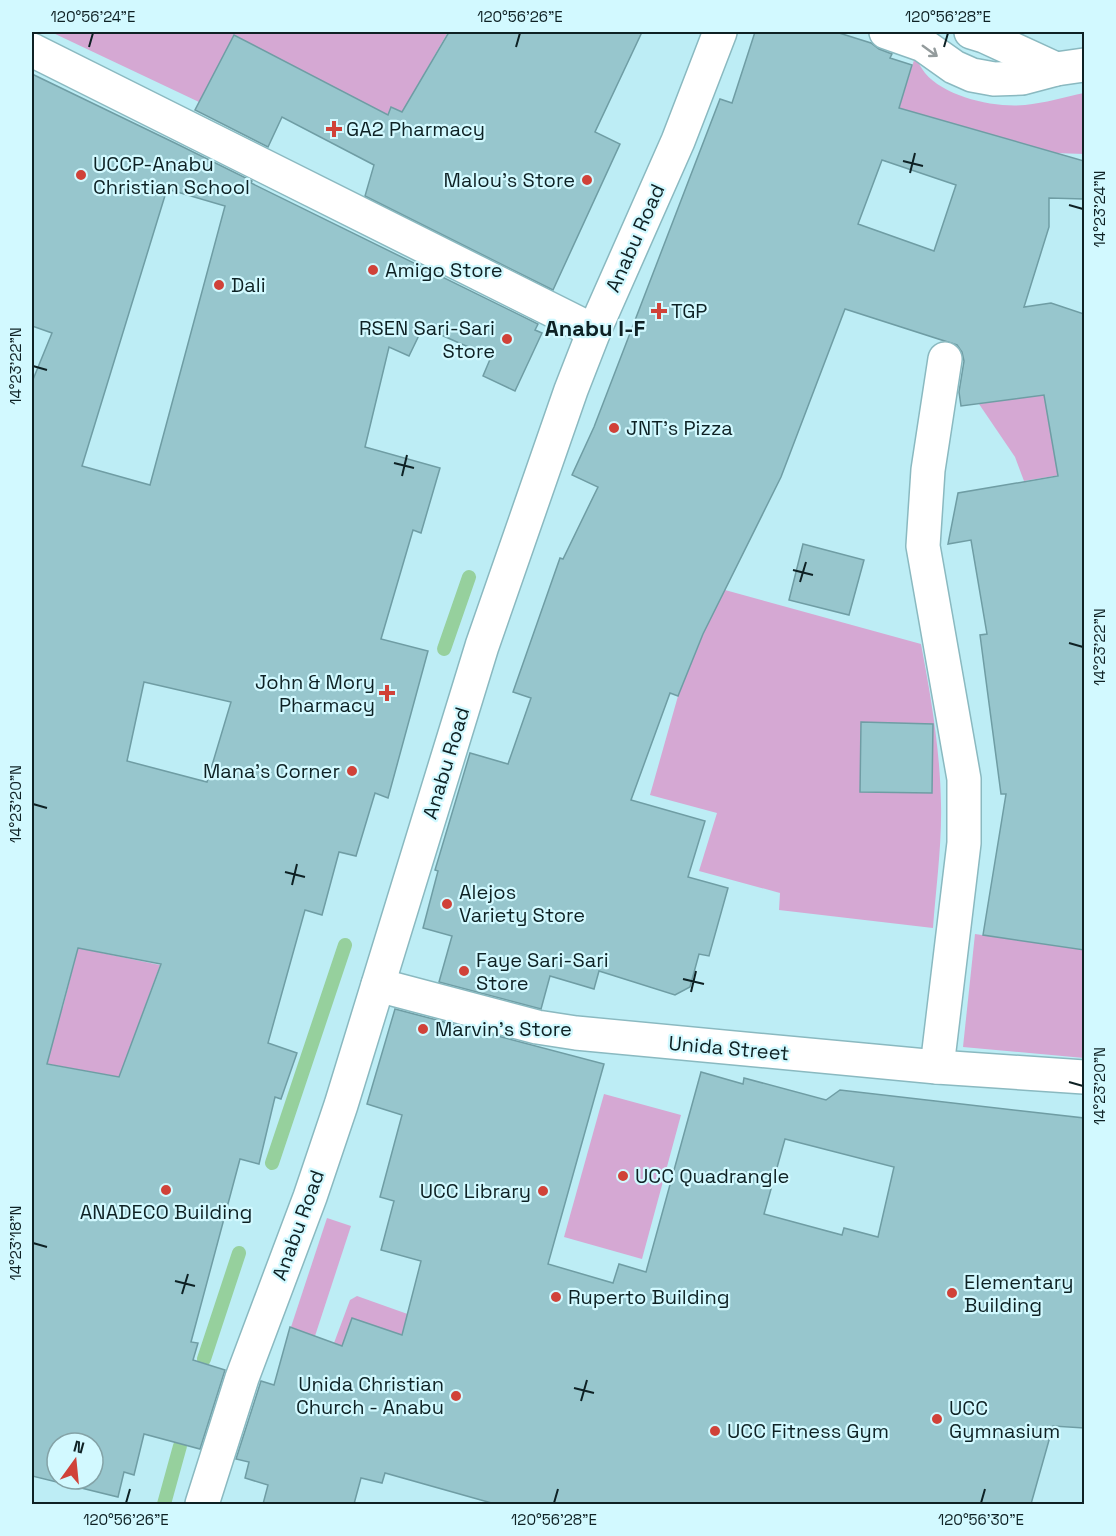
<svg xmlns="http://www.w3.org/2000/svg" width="1116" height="1536" font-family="'Space Grotesk',sans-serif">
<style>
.green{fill:#d5a8d3}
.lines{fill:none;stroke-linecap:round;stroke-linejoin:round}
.stream{stroke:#96d09d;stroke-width:14}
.building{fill:#97c6cd;stroke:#6f9da4;stroke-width:1.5;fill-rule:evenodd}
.street-casing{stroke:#8ab9c0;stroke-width:36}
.secondary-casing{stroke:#8ab9c0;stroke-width:36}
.street{stroke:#fff;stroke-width:33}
.secondary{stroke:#fff;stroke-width:33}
.oneway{stroke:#939b9c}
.ticks{fill:none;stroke:#0e2124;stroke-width:2}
.poi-dot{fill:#d04239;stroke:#d2f9ff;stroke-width:2}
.labels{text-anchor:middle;stroke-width:4.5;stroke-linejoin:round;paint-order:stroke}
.poi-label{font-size:20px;fill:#0e2124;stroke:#d2f9ff;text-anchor:start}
.street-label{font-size:20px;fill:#0e2124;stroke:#d2f9ff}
.quarter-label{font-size:22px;font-weight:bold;fill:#0e2124;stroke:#d2f9ff}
.neatline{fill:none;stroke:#0e2124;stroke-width:2}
.ticks-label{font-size:15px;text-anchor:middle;fill:#0e2124}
</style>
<rect width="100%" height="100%" fill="#bdedf5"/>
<!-- green -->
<g class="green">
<path d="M51,32H448L402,112L388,116L234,35L199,102Z"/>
<path d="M915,57C918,62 921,68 925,73C945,97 994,108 1025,105C1045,103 1065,97 1084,93V154L1055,153L899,108Z"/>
<path d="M1084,373V415L1075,417L1047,412L1053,448L1080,444L1084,471L1024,481L1015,457L979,404L1068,390L1066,376Z"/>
<path d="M725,590L921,644C931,697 940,749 941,804C942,845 936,887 933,928L779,910L780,893L699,871L717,813L650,795L678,696L709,620Z"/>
<path d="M975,934L1084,950V1058L963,1047Z"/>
<path d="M78,948L160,965L119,1077L38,1062L63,1007Z"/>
<path d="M604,1094L681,1115L642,1259L564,1237Z"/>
<path d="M327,1218L351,1226L315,1336L291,1327Z"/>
<path d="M357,1296L416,1317L409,1338L353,1318L343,1346L334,1343L350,1300Z"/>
</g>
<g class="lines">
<!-- stream -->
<g class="stream">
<path d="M444,649L469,577"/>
<path d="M272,1163L345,945"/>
<path d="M204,1359L239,1253"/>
<path d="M164,1504L180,1446"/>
</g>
</g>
<!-- building -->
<g class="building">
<path d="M449,32H642L595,132L620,144L553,290L365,196L374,165L282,117L268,147L195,110L234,35L388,115L391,107L402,112Z"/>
<path d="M755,32H836L871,43L879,49L892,54L890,58L912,65L899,108L1084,161V199L1049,198V227L1024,307L1051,303L1084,314V950L983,935L1006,794H1001L980,635L987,634L971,540L948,544L958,493L1058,476L1044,395L961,406L959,392L964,361L962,352L957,345L845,309L781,477L703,634L678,696L670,693L631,800L705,821L688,877L728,888L709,956L699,954L690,987L675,995L599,971L594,989L550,976L541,1009L439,982L452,936L423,928L438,871L435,870L470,753L508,764L531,698L513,692L560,558L563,559L598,487L572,475L594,427L720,99L732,103ZM882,160L956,185L934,251L858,224Z"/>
<path d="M32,74L177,144L252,181L251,183L538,324L535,330L542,333L515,391L483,376L491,357L423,327L409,356L389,347L365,447L440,468L421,533L413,530L381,639L428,651L388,798L375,793L356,856L339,852L322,915L305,910L268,1043L297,1053L281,1099L275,1097L259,1164L240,1159L191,1342L198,1343L193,1360L225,1370L200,1449L144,1434L134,1475L124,1472L118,1497L32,1476V382L52,333L32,326ZM167,189L225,206L150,485L82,466ZM144,682L231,702L207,782L127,761ZM78,948L161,964L119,1077L47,1064ZM57,1443H93V1479H57Z"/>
<path d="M803,544L864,560L849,615L789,600Z"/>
<path d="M861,722L933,724L932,793L860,792Z"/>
<path d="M395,1009L604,1064L548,1264L613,1283L619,1264L646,1272L701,1072L743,1084L744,1078L826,1100L840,1090L1084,1118V1428L1053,1426L1031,1504H495L385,1473L382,1483L361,1478L354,1504H263L268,1485L245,1478L249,1462L236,1459L261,1381L274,1385L290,1327L342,1346L352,1318L402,1335L421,1261L381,1250L394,1201L380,1197L402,1115L367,1104ZM785,1139L894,1167L878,1237L844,1228L842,1235L764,1214Z"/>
</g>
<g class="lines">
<!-- street casing -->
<g class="street-casing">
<g id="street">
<path d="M886,32L923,45L954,67L972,75L994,79L1022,78L1056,69L1084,65"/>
<path d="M971,32L984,36L1056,69"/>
<path d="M378,985L537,1027L576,1033L937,1067L1084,1077"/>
<path d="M937,1067L964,843V779L923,546L928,470L945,359"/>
</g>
</g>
<!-- secondary casing -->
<g class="secondary-casing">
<g id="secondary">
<path d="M32,50L594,331"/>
<path d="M202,1504L242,1378L310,1197L341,1105L482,646L571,390L594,331L678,141L720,32"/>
</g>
</g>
<!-- street -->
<use href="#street" class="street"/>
<!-- secondary -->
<use href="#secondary" class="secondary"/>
</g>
<!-- one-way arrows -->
<defs><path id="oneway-shaft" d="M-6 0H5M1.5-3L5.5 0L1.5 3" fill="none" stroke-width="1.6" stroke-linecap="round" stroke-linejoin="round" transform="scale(1.5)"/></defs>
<use class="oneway" href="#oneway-shaft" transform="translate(930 51) rotate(36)"/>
<!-- ticks -->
<path class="ticks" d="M89,47L93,33M516,47L520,33M944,47L948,33M903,161L923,166M910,173L915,153M1069,205L1083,209M33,366L47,370M394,463L414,468M402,476L407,455M793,570L813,575M800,582L806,562M1069,643L1083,647M33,804L47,808M285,872L305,877M292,885L297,864M683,979L704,984M691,992L696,971M1069,1082L1083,1086M33,1243L47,1247M175,1281L195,1286M182,1294L188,1274M574,1388L594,1393M581,1401L587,1380M126,1503L130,1489M554,1503L558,1489M981,1503L985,1489"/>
<!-- markers -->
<g class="poi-dot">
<path d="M331 120h6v6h6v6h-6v6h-6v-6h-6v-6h6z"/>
<circle cx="81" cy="175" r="6"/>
<circle cx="587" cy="180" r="6"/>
<circle cx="373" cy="270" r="6"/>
<circle cx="219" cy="285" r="6"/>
<path d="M656 302h6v6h6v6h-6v6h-6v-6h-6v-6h6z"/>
<circle cx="507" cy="339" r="6"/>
<circle cx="614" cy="428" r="6"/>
<path d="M384 684h6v6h6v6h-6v6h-6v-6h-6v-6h6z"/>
<circle cx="352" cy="771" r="6"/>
<circle cx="447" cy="904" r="6"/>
<circle cx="464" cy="971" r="6"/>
<circle cx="423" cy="1029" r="6"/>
<circle cx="623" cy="1176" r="6"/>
<circle cx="166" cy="1190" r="6"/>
<circle cx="543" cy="1191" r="6"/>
<circle cx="952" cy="1293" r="6"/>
<circle cx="556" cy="1297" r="6"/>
<circle cx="456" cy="1396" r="6"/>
<circle cx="937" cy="1419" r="6"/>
<circle cx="715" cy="1431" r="6"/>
</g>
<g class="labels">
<!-- poi labels -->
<g class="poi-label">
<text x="346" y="136">GA2 Pharmacy</text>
<text x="93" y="171">UCCP-Anabu<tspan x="93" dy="23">Christian School</tspan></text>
<text x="575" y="187" text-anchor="end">Malou's Store</text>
<text x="385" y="277">Amigo Store</text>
<text x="231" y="292">Dali</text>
<text x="671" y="318">TGP</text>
<text x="495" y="335" text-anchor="end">RSEN Sari-Sari<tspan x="495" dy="23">Store</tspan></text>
<text x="626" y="435">JNT's Pizza</text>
<text x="375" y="689" text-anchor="end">John &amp; Mory<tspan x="375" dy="23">Pharmacy</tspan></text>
<text x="340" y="778" text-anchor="end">Mana's Corner</text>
<text x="459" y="899">Alejos<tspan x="459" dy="23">Variety Store</tspan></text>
<text x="476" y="967">Faye Sari-Sari<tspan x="476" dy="23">Store</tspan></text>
<text x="435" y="1036">Marvin's Store</text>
<text x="635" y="1183">UCC Quadrangle</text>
<text x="531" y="1198" text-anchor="end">UCC Library</text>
<text x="166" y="1219" text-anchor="middle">ANADECO Building</text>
<text x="964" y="1289">Elementary<tspan x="964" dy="23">Building</tspan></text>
<text x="568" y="1304">Ruperto Building</text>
<text x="444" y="1391" text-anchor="end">Unida Christian<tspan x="444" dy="23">Church - Anabu</tspan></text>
<text x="949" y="1415">UCC<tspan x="949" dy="23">Gymnasium</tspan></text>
<text x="727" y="1438">UCC Fitness Gym</text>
</g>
<!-- street labels -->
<g class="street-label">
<text transform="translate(635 238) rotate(-66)" y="7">Anabu Road</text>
<text transform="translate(446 763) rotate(-73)" y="7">Anabu Road</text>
<text transform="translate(729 1048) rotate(5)" y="7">Unida Street</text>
<text transform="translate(298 1225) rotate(-70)" y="7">Anabu Road</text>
</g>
<!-- quarter labels -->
<g class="quarter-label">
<text x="595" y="336">Anabu I-F</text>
</g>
</g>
<!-- border -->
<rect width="1116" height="1536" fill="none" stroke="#d2f9ff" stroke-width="66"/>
<!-- north arrow -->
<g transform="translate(75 1461) rotate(15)"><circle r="28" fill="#d2f9ff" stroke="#84a3a7" stroke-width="1.5"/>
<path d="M0-4.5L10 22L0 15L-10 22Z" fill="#d04239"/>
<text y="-9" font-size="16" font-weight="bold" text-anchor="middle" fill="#0e2124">N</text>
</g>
<rect x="33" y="33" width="1050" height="1470" class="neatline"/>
<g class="ticks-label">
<text x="93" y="22">120°56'24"E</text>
<text x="520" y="22">120°56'26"E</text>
<text x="948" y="22">120°56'28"E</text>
<text transform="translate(1100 209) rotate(-90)" y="5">14°23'24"N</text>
<text transform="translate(16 366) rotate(-90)" y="5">14°23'22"N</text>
<text transform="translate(1100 647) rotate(-90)" y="5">14°23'22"N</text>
<text transform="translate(16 804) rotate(-90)" y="5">14°23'20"N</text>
<text transform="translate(1100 1086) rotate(-90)" y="5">14°23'20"N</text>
<text transform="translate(16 1243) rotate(-90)" y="5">14°23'18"N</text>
<text x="126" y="1525">120°56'26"E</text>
<text x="554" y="1525">120°56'28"E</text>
<text x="981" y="1525">120°56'30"E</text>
</g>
</svg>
